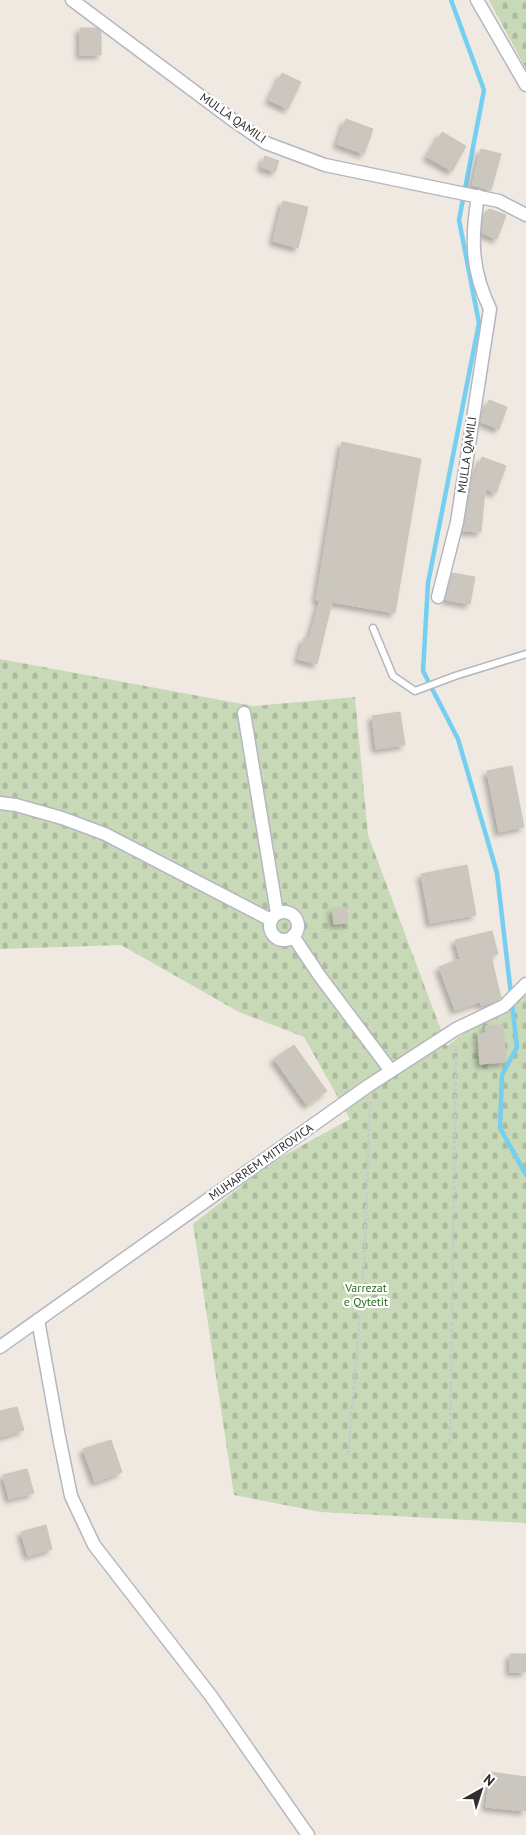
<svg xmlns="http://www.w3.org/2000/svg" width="526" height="1835" font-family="'PT Sans',sans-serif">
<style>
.cemetery{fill:url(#cemetery-stones)}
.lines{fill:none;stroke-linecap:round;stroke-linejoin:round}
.stream{stroke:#75cff0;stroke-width:4.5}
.building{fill:#cbc7bf;stroke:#cbc5ba;filter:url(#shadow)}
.lane-casing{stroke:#b4b7c1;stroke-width:9}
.street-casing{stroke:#b4b7c1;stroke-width:15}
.path{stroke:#c9c9c9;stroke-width:2.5;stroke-dasharray:4 2.5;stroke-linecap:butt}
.lane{stroke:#fff;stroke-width:6}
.street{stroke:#fff;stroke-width:12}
.labels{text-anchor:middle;stroke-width:4.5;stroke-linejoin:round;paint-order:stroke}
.street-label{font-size:12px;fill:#2e2e2e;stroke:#fff}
.park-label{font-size:12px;fill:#2c6e1b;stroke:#fff}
</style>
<defs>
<pattern id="cemetery-stones" width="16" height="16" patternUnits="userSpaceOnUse" patternTransform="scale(1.25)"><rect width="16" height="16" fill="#c8d9b8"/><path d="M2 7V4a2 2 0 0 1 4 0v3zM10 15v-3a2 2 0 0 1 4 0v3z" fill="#acbb9e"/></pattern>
<filter id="shadow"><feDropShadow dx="-4" dy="4" stdDeviation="2.5" flood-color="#0004"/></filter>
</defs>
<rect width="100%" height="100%" fill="#efe9e1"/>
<!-- cemetery -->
<g class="cemetery">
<path d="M489,0H526V69Z"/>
<path d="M0,659L253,706L355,697L368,835L447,1046L526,987V1523L321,1512L234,1495L193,1224L272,1162L350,1119L304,1037L239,1012L121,945L0,949Z"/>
</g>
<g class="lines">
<!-- stream -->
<path class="stream" d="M451,0L484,90L459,220L479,323L428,583L423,671L458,739L497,873L517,1047L502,1075L500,1128L526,1175"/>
</g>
<!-- building -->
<g class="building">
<path d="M80,28H97L101,32V55H80Z"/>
<path d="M282,73L301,82L288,109L269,100Z"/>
<path d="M346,119L373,129L364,154L337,144Z"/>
<path d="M442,132L466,146L452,171L427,157Z"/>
<path d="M481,149L501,154L491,190L472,185Z"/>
<path d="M265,156L279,161L275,172L261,167Z"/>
<path d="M283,201L308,207L298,248L273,241Z"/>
<path d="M489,209L506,215L497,239L482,233L484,214Z"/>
<path d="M489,400L507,407L499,429L481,422Z"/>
<path d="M342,442L421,459L395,613L332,602L317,664L298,659L304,638L309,639L320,600H316Z"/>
<path d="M482,457L506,466L496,493L485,489L481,532L463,531L471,486Z"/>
<path d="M452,573L475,577L470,604L446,600Z"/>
<path d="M400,712L405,745L376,749L372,716Z"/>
<path d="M512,766L524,827L499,832L487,771Z"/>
<path d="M467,865L476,915L430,923L421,874Z"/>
<path d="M346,907L348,923L334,924L332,909Z"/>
<path d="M492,931L498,954L491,956L501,998L494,1002L481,1005L480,1002L455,1010L439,967L460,959L455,940Z"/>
<path d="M503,1025L506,1062L480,1064L478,1034L486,1033L485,1026Z"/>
<path d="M294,1045L327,1091L307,1105L274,1059Z"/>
<path d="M17,1407L24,1430L0,1437V1411Z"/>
<path d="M111,1440L122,1472L95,1482L83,1449Z"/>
<path d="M27,1469L34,1493L9,1499L3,1475Z"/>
<path d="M46,1525L52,1549L28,1556L21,1532Z"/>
<rect x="510" y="1654" width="16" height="18"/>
<path d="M490,1772L526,1777V1811L486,1807Z"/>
</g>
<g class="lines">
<!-- lane casing -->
<g class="lane-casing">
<path id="lane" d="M373,628L393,676L415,691L455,676L526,654"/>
</g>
<!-- street casing -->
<g class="street-casing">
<g id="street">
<path d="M72,0L230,118L266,143L325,165L499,201L526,215"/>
<path d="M477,0L526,85"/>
<path d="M438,597L457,522L490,309C471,269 471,239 478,196"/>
<path d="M244,713L277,913"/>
<path d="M0,803L16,805L62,818L105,834L271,920"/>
<circle cx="284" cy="926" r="14"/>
<path d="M293,936L319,975L391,1071"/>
<path d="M38,1320L59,1437L71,1496L94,1545L211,1696L308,1835"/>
<path d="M0,1347L368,1086L456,1029L504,1006L526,984"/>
</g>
</g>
<!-- path -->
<g class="path">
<path d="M450,1443L456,1046"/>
<path d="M348,1455L364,1264L370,1100"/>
</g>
<!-- lane -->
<use href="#lane" class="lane"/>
<!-- street -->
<use href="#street" class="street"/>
</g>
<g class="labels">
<!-- street labels -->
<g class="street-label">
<text transform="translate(233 118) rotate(35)" y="4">MULLA QAMILI</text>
<text transform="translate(467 455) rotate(-82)" y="4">MULLA QAMILI</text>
<text transform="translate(261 1162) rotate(-35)" y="4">MUHARREM MITROVICA</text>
</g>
<!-- park labels -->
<g class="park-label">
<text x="366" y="1292">Varrezat<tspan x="366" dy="14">e Qytetit</tspan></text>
</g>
</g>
<!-- north arrow -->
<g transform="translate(481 1790) rotate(39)" stroke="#ffffff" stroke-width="4" paint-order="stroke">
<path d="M0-4L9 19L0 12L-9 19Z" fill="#2e2e2e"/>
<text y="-8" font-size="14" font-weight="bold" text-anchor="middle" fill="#2e2e2e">N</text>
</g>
</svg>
